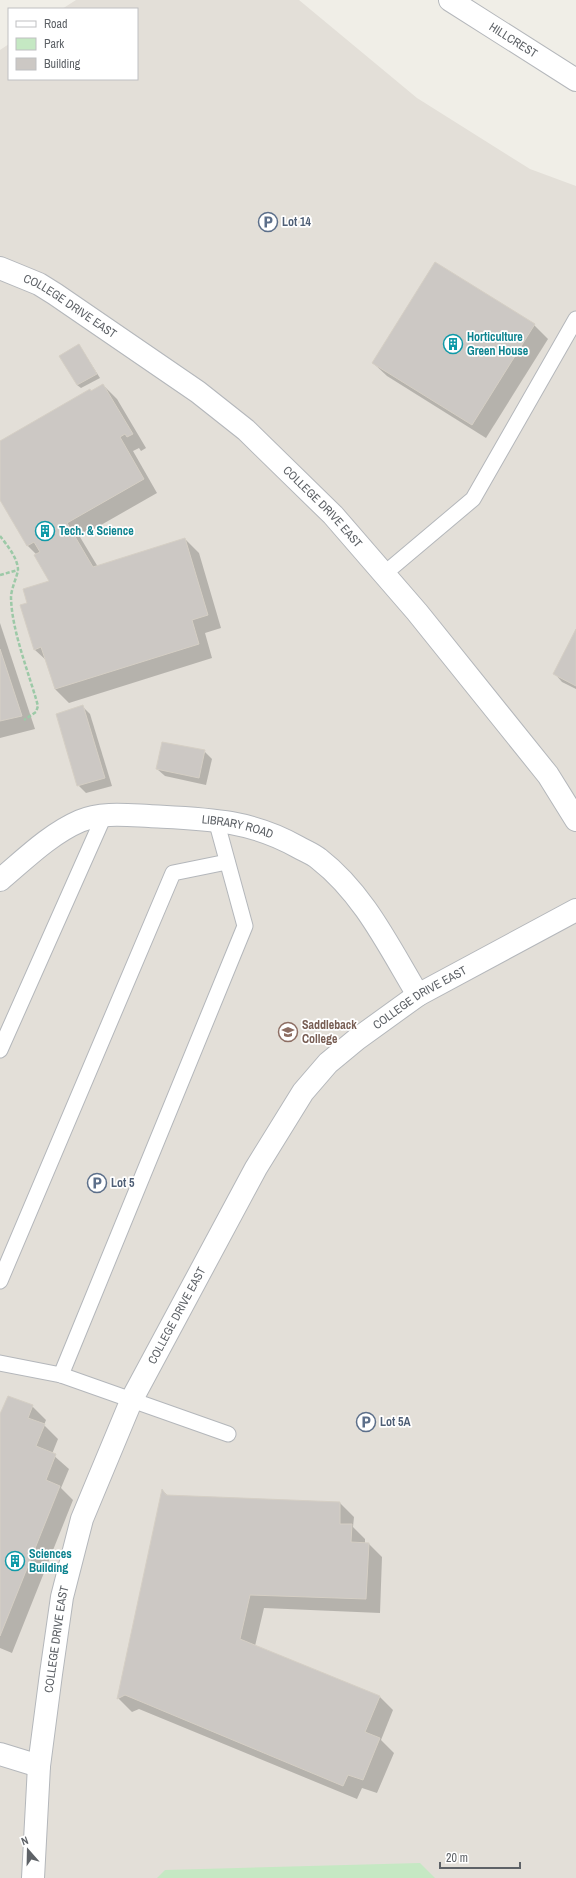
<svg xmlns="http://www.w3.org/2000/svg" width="576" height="1878" font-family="'Archivo Narrow',sans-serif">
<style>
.education{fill:#e3dfd8}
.green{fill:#c5e8c3}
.shadow{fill:#0003}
.building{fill:#ccc8c4;stroke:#d5cfc5}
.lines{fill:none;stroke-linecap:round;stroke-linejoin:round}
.service-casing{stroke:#b4b7bb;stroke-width:17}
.minor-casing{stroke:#b4b7bb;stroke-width:24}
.tertiary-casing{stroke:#b4b7bb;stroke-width:24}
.path{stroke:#9cc9a7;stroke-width:2.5;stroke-dasharray:4 2;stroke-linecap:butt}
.service{stroke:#fff;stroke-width:15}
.minor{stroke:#fff;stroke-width:22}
.tertiary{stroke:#fff;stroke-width:22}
.labels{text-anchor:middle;stroke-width:3.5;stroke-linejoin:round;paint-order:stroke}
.street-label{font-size:12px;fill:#5e6267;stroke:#fff}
.service-label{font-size:12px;font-weight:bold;fill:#4e5e75;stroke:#fff;text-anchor:start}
.culture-label{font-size:12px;font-weight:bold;fill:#0d838f;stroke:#fff;text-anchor:start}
.education-label{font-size:12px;font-weight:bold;fill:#785e54;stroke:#fff;text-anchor:start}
</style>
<rect width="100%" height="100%" fill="#f0eee7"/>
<!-- education -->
<path class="education" d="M76,0H299L417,98L530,169L576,186V1878H0V50L9,44V79H137V9H62Z"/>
<!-- green -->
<path class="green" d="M420,1863L435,1878H157L165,1870Z"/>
<!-- shadow -->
<g class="shadow">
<path d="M435,264L534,325L548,339L486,438L387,376L373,363Z"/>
<path d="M79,345L100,378L81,388L77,385Z"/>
<path d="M103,385L117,399L146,448L141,451L139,448L133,451L157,493L80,537L98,567L185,539L199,553L221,628L205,633L212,658L69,703L55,689L47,661L35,650L22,606L29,604L51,581L37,555L27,545L0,498V442Z"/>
<path d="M0,623L35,729L0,738Z"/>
<path d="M576,631V689L562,682L555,674Z"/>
<path d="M82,706L90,714L112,786L86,793L78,785Z"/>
<path d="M204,751L212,759L206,785L165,776L157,769Z"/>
<path d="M32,1406L46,1420L44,1425L58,1439L52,1454L69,1469L61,1488L73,1500L12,1653L0,1648V1417Z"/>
<path d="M163,1491L168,1496L340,1503L354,1517L353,1527L365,1539V1543L369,1544L382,1557L380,1613L264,1608L255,1646L380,1697L393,1710L381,1740L394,1753L377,1793L362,1788L357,1799L139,1709L132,1712L118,1698Z"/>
</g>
<!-- building -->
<g class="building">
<path d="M435,262L535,324L472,425L372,363Z"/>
<path d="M79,344L97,374L77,385L59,356Z"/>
<path d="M103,384L133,434L127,437L125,434L120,437L144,479L67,523L93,567L185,538L208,615L192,620L199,644L55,689L41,647L34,650L20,605L27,603L23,589L49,581L34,555L40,552L34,542L27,546L0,500V441L90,389L91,391Z"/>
<path d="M576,629V686L553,674Z"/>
<path d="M0,649L22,716L0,721Z"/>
<path d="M83,705L105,778L77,786L56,714Z"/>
<path d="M162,742L205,750L199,778L156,769Z"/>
<path d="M8,1396L33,1405L28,1418L45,1424L36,1446L56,1454L46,1480L60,1486L0,1636V1414Z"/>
<path d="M162,1489L166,1495L340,1502V1524H352L351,1542L369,1543L366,1599L250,1595L240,1639L380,1696L365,1732L380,1738L363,1780L348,1775L343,1786L125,1695L117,1699Z"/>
</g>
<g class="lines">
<!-- service casing -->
<g class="service-casing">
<g id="service">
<path d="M384,574L473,499L576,319"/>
<path d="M0,1050L104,816"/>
<path d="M0,1281L173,873L227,862"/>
<path d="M0,1363L61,1375L228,1434"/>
<path d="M61,1375L245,926L216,820"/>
</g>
</g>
<!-- minor casing -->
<g class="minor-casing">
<g id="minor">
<path id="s1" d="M0,880C25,859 50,834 80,821C101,812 127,815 149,816C204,819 249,819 298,847C305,851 313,854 319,859C364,894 389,947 418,995"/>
<path d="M0,1754L39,1766"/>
</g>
</g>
<!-- tertiary casing -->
<g class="tertiary-casing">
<g id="tertiary">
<path id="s2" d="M450,0L576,80"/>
<path id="s3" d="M0,268L39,284L55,294L198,392L246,430L333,515L417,612L548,775L576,820"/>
<path id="s4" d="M33,1878L39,1766L51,1674L62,1597L82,1519L132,1399L256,1168L303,1092L328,1063L357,1039L418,995L576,910"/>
</g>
</g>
<!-- path -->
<g class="path">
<path d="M0,536C7,545 17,557 18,569C18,575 11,588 11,598C12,632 29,673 38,706L36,712L24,720"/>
<path d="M0,575L18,570"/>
</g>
<!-- service -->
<use href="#service" class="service"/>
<!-- minor -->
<use href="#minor" class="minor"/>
<!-- tertiary -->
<use href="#tertiary" class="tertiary"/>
</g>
<!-- icons -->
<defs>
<g id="parking-ring" transform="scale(1)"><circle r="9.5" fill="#fff" stroke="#5c6f8a" stroke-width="1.5"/><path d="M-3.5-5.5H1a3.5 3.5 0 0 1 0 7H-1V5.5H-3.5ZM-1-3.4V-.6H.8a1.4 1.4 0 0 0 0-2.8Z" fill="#5c6f8a"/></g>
<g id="building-ring" transform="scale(1)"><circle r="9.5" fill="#fff" stroke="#0f9aa8" stroke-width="1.5"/><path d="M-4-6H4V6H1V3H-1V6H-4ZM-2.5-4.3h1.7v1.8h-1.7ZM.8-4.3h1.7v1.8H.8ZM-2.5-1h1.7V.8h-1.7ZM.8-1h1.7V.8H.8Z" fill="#0f9aa8"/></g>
<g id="university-ring" transform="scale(1)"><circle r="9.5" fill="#fff" stroke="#8d6e63" stroke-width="1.5"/><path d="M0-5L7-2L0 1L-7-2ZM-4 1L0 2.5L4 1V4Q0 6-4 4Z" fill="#8d6e63"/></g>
</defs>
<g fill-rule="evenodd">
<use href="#parking-ring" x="268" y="222"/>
<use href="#building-ring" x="453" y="344"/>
<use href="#building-ring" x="45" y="531"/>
<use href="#university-ring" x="288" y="1032"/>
<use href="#parking-ring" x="97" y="1183"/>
<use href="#parking-ring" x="366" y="1422"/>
<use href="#building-ring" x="15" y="1561"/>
</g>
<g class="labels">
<!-- street labels -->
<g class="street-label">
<text dy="4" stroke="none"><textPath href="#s2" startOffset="75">HILLCREST</textPath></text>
<text dy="4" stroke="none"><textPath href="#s3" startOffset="80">COLLEGE DRIVE EAST</textPath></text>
<text dy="4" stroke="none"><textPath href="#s3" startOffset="404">COLLEGE DRIVE EAST</textPath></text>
<text dy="4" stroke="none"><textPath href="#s1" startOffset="259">LIBRARY ROAD</textPath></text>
<text dy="4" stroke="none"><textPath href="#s4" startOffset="996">COLLEGE DRIVE EAST</textPath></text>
<text dy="4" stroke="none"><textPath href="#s4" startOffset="588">COLLEGE DRIVE EAST</textPath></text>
<text dy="4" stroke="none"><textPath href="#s4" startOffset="240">COLLEGE DRIVE EAST</textPath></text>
</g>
<!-- service labels -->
<g class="service-label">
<text x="282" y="226">Lot 14</text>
<text x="111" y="1187">Lot 5</text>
<text x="380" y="1426">Lot 5A</text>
</g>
<!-- culture labels -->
<g class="culture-label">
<text x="467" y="341">Horticulture<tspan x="467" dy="14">Green House</tspan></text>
<text x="59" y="535">Tech. &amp; Science</text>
<text x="29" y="1558">Sciences<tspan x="29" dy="14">Building</tspan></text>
</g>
<!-- education labels -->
<g class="education-label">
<text x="302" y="1029">Saddleback<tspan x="302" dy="14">College</tspan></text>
</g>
</g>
<!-- legend -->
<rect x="8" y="8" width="130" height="72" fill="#ffffff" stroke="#bfc0c2"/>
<rect x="16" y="21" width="20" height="6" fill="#ffffff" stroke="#bfc0c2"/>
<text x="44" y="28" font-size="12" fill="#5e6267">Road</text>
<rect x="16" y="38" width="20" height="12" fill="#c5e8c3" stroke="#bfc0c2"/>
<text x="44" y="48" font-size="12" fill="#5e6267">Park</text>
<rect x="16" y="58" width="20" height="12" fill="#ccc8c4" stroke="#bfc0c2"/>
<text x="44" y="68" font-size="12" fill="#5e6267">Building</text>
<!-- north arrow -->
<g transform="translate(28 1850) rotate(340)" stroke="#ffffff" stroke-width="3" paint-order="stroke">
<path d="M0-3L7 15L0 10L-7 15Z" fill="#5e6267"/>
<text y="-6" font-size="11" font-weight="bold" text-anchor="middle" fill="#5e6267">N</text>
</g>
<!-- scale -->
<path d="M440 1862v6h80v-6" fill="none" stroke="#5e6267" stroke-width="2"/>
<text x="446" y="1862" font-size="12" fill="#5e6267" stroke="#ffffff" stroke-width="3" paint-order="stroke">20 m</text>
</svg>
